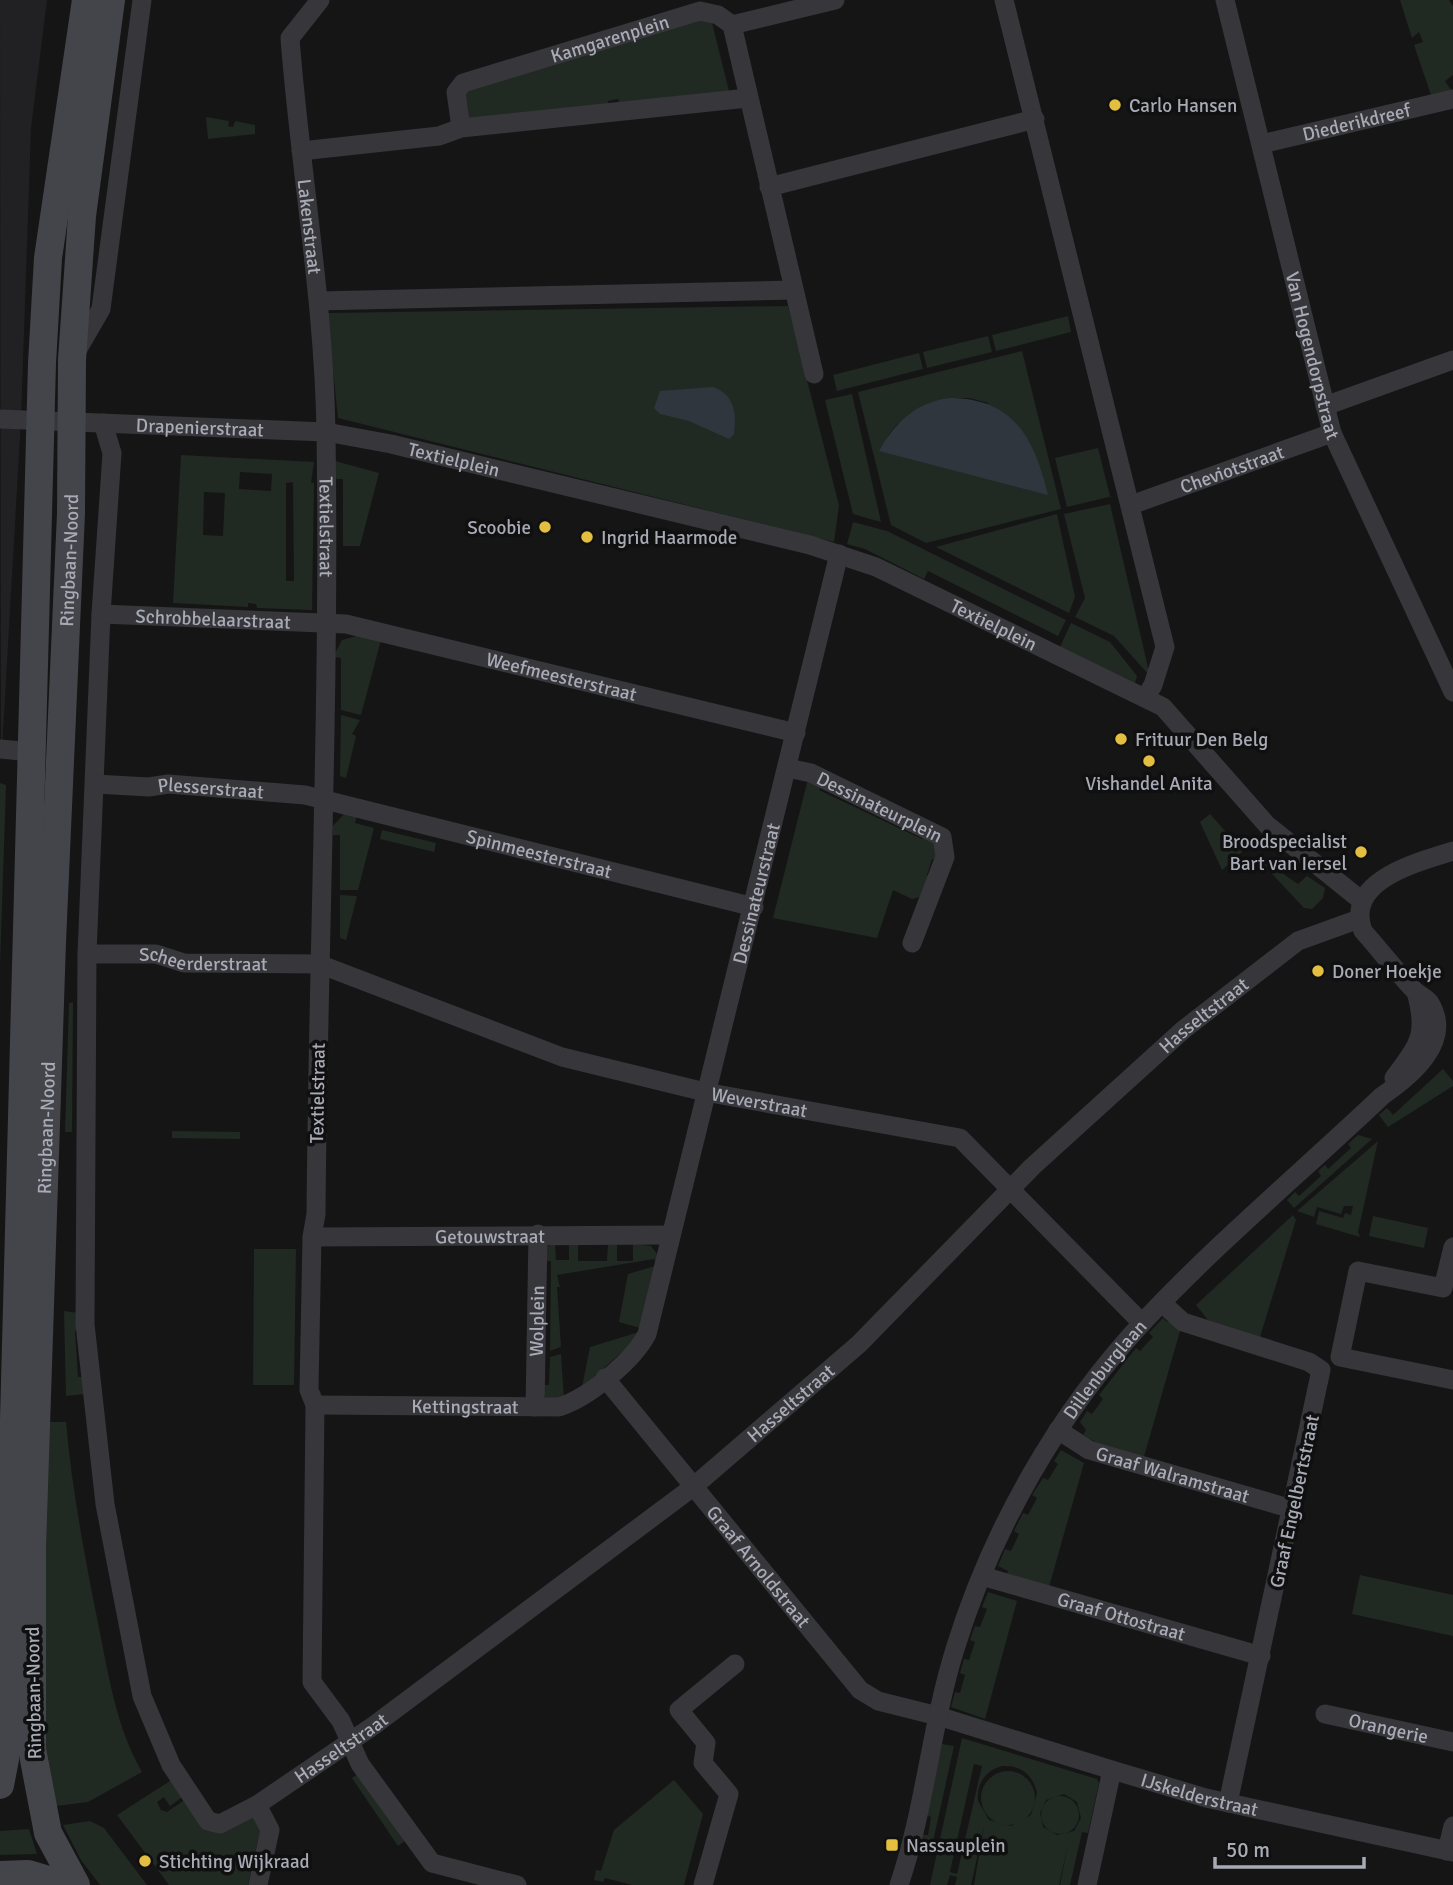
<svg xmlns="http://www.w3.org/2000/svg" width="1453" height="1885" font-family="Signika,sans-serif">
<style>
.built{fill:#212123}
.green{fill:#212923;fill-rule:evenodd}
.water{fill:#2f363e}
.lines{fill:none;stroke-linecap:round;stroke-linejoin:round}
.minor{stroke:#36363b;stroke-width:19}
.secondary{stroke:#44454b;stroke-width:28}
.poi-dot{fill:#e3be40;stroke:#101011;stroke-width:2.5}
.labels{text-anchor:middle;stroke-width:7;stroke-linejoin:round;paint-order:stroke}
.street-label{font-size:19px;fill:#a8aab5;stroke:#101011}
.poi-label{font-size:19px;fill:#a8aab5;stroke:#101011;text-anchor:start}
</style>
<rect width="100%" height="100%" fill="#151516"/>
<!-- built -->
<path class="built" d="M0,0H47L31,128L21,419L1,767Z"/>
<!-- green -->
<g class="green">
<path d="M1400,0H1449L1453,6V75L1445,81L1453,93L1432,98L1414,45L1423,42L1419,32L1412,38Z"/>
<path d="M700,20L712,23L729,91L620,106L618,99L608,101V107L469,118L465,90Z"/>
<path d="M206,117L229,121L228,126L233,127L235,121L255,125V134L208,139Z"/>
<path d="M788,306L839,505L834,542L338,418L327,313Z"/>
<path d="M1068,316L1071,332L996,351L992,335Z"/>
<path d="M988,336L992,352L927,368L923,352Z"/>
<path d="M1022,351L1061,509L926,543L891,525L858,392ZM969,398L989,403L888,436C908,407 935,398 969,398Z"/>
<path d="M919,353L923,369L837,391L833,375Z"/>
<path d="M852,394L881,522L853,514L825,400Z"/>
<path d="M1098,448L1110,496H1113L1067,507L1055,458Z"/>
<path d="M181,455L314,462L311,483H314L312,610L257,608L256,604L248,603V607L173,603ZM240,472L272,474L271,491L239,489ZM293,482L294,581H286V483ZM204,492L225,493L223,536L203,535Z"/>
<path d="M335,461L379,473L360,546H343V479H334Z"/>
<path d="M1110,504L1150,676L1114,636L1075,617L1085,598L1064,514Z"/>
<path d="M1057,514L1075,597L1069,613L936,547Z"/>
<path d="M853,522L887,531L1066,620L1058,636L928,571L924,579L865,549L847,544Z"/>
<path d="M1071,623L1110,642L1137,676L1135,683L1060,647Z"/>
<path d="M360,635L381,640L361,715L341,710V658L333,657L342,640Z"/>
<path d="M341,715L360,720L352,734L356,736L346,778L340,776Z"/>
<path d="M808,779L821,786L819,790L922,839L924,836L933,841L937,860L932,859L927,875L931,877L920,897L912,899L893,890L877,938L773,918Z"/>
<path d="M0,783L6,785L0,965Z"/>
<path d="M344,814L357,815L355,823L374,828L358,890H340V835H333L332,827Z"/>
<path d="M1210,814L1243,851L1222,870L1200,822Z"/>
<path d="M382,830L436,843L434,852L380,839Z"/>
<path d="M1263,860L1298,884L1307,876L1325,888L1323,898L1312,909L1304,908L1261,862Z"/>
<path d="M340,895L357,896L346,940L340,938Z"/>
<path d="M73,1002L72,1132H65L69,1003Z"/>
<path d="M1443,1069L1453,1081V1086L1388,1127L1379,1115L1387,1108L1393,1115Z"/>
<path d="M172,1131L240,1132V1139L172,1138Z"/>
<path d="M1358,1135L1372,1139L1294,1208L1287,1200L1295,1192L1299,1196L1321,1176L1318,1171L1325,1165L1328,1169L1351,1148L1348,1144Z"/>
<path d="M1378,1141L1358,1232L1360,1237L1316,1224L1319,1211L1343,1218L1345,1213L1351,1215L1353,1206H1344L1341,1214L1317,1207L1314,1217L1297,1211Z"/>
<path d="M1293,1215L1296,1220L1260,1337L1208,1320L1196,1305Z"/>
<path d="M1373,1216L1428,1228L1424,1248L1369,1236Z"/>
<path d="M555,1243L556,1260H569V1243H578V1261H607L608,1244H617V1261H633V1244L651,1246L657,1254L655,1262L654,1259L557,1275L560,1287H557L561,1347L550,1351L551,1261H543L546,1247Z"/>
<path d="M254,1249H296L294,1385H253Z"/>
<path d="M655,1266L640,1328L619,1322L628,1274Z"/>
<path d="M64,1311L79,1313L80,1330L75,1331L78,1377H83L85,1394L66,1396Z"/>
<path d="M1163,1318L1167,1322L1171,1318L1180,1331L1143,1460L1104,1447L1083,1435L1086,1430L1080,1422L1087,1411L1092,1414L1103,1399L1099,1395L1136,1348L1140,1351L1153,1337L1149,1333Z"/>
<path d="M639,1332L637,1339L582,1387L590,1347Z"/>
<path d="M561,1354L564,1399L545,1398L542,1385H549L550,1357Z"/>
<path d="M47,1422H66C72,1489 84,1553 97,1618C108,1671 115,1725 142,1772L88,1802L56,1806L43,1751Z"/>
<path d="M1061,1450L1084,1463L1049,1587L1007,1574L1008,1571L998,1566L1005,1549L1011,1551L1019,1534L1014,1531L1023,1513L1028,1515L1037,1498L1032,1495L1043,1478L1048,1480L1058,1464L1054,1461Z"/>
<path d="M1360,1575L1453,1595V1636L1352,1614Z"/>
<path d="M988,1592L1017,1601L985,1719L951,1707L955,1692L960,1693L965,1675L960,1673L964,1659L969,1660L975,1642L970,1640L975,1626L980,1627L987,1609L982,1607Z"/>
<path d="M962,1738L1097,1779L1099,1783L1088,1833L1082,1832L1070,1885H1060L1068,1844L1059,1885H974L984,1826L971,1885H955L957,1877L950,1875L947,1885H930ZM974,1764L982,1766L957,1874L950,1872ZM1002,1766C1021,1765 1033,1775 1037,1793L1031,1815L1011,1826L989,1820L978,1801C976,1784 985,1771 1002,1766ZM1064,1794L1077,1802L1081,1818L1074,1831L1057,1835L1043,1827L1040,1813L1046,1800Z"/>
<path d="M942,1744L954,1746L931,1851L919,1848L922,1835H928L931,1817L926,1815Z"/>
<circle cx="1008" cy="1798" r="27"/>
<path d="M358,1774L405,1841L398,1846L352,1778Z"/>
<path d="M173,1779L184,1796L170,1806L164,1797L157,1802L161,1810L167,1812L186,1799L227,1831L253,1817L264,1832L258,1840L248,1885H169L117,1815Z"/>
<path d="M674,1780L703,1814L684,1885H632L605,1878L603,1882L594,1880L596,1870L601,1871L614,1830Z"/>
<circle cx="1060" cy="1815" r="19"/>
<path d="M90,1821L104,1828L147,1885H100L81,1860L63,1825Z"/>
<path d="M29,1829L37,1854L0,1855V1831Z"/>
</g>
<!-- water -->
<g class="water">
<path d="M713,387C734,394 737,413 734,434L729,439L689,421L660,414L654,408L660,391Z"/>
<path d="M949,398C1014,398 1034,438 1048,495L879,451C896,421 915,403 949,398Z"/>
</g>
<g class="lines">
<!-- minor -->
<g class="minor">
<path id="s1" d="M320,0L290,38C300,170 324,300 326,432C330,693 318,954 316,1214L312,1237L309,1390L315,1405L312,1682L341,1721L360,1764L432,1863L517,1885"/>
<path d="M1004,0L1165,647L1153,685L1145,698"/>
<path id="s2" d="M1225,0L1332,433L1453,692"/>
<path d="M732,25L835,0"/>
<path id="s3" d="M461,128L456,92L463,83L700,11L718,15L732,25L814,374"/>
<path id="s4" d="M1261,144L1453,99"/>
<path d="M301,151L439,136L461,128L748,98"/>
<path d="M769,187L1035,119"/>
<path d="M319,301L793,290"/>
<path d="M75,354L101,309L142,0"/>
<path d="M1325,406L1453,360"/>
<path id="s5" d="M0,419L326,432L391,444L810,545L876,567L1163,707L1267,825L1362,901"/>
<path id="s6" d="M103,423L112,453L101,614L87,954L85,1324L105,1504L142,1696L171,1765L208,1821L220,1824L257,1805L373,1726L693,1487L859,1344L1032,1167L1183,1030L1298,941L1359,919"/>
<path id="s7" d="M1131,505L1332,433"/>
<path id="s8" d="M101,614L346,624L796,733"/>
<path d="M0,749L32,752"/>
<path id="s9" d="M788,768L811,773L942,837L945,857L912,943"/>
<path id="s10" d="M95,784L149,787L168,784L305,795L754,907"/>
<path id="s11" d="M87,954H156L184,963L319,964L562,1057L705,1092L960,1138L1142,1323"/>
<path d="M1394,1078C1419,1044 1428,1035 1416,992"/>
<path id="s12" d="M312,1237L671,1235"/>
<path d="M1453,1247L1443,1288L1358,1271L1340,1357L1453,1380"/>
<path d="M1162,1303L1183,1322L1309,1362L1321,1370L1228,1803"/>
<path id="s13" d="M605,1378L860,1690L878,1701L938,1716L1112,1770L1087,1885"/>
<path id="s14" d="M315,1405L559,1407C588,1398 633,1361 647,1334C710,1073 777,814 839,554"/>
<path id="s15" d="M535,1407L538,1234"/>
<path id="s16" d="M1058,1430L1089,1450L1292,1509"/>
<path id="s17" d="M982,1576L1261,1656"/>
<path id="s18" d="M1325,1714L1453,1742"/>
<path id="s19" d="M1112,1770L1206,1798L1453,1852"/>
<path d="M257,1805L270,1830L258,1885"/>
<path d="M1447,1851L1453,1826"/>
<path d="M703,1885L729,1794L703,1763L706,1743L679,1710L735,1664"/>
<path id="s20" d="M899,1885C925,1809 931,1726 955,1649C992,1529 1058,1413 1144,1321C1218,1242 1303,1171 1382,1096C1411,1076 1453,1042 1430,1003C1426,997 1418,995 1413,989C1396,971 1380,950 1363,931C1344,880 1418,862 1453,851"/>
</g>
<!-- secondary -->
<g class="secondary">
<path d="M0,1785L5,1759L42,363L48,258L86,0"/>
<path d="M0,1875L28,1874L65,1885"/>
<path id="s21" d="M76,1885L48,1833L32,1749V1547L52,942L71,513L72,360L82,216L111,0"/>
</g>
</g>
<!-- markers -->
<g class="poi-dot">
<circle cx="1115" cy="105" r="7"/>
<circle cx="545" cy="527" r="7"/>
<circle cx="587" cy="537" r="7"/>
<circle cx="1121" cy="739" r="7"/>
<circle cx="1149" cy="761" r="7"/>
<circle cx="1361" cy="852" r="7"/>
<circle cx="1318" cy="971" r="7"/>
<rect x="885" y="1838" width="14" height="14" rx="3.5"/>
<circle cx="145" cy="1861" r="7"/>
</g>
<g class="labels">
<!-- street labels -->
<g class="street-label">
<text dy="7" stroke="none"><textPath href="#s3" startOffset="201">Kamgarenplein</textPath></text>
<text dy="7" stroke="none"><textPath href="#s4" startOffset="98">Diederikdreef</textPath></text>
<text dy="7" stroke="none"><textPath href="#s1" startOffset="238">Lakenstraat</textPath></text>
<text dy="7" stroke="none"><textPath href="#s2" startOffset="366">Van Hogendorpstraat</textPath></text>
<text dy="7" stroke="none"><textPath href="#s5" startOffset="200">Drapenierstraat</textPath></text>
<text dy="7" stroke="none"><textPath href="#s5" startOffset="457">Textielplein</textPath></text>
<text dy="7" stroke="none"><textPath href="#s7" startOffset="107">Cheviotstraat</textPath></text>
<text dy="7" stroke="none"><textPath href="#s1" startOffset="539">Textielstraat</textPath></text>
<text dy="7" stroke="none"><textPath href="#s21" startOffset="1334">Ringbaan-Noord</textPath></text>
<text dy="7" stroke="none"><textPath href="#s8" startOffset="112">Schrobbelaarstraat</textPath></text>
<text dy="7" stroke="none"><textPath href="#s5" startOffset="1024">Textielplein</textPath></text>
<text dy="7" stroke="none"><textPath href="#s8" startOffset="467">Weefmeesterstraat</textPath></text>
<text dy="7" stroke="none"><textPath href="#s10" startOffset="116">Plesserstraat</textPath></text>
<text dy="7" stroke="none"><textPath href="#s9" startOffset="100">Dessinateurplein</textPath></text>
<text dy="7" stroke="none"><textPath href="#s10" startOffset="452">Spinmeesterstraat</textPath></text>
<text dy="7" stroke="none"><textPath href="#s14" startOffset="814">Dessinateurstraat</textPath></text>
<text dy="7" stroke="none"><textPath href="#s11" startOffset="117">Scheerderstraat</textPath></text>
<text dy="7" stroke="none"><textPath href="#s6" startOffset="2711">Hasseltstraat</textPath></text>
<text transform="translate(317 1093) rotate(-89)" y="7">Textielstraat</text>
<text dy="7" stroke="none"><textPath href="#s11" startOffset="696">Weverstraat</textPath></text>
<text dy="7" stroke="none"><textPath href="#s21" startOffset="766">Ringbaan-Noord</textPath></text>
<text dy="7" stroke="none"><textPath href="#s12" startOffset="178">Getouwstraat</textPath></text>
<text dy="7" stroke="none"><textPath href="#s15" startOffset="86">Wolplein</textPath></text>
<text dy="7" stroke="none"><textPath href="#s20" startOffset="562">Dillenburglaan</textPath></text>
<text dy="7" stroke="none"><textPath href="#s6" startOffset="2144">Hasseltstraat</textPath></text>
<text dy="7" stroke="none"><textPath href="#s14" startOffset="150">Kettingstraat</textPath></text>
<text dy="7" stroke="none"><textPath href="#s16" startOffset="124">Graaf Walramstraat</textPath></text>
<text transform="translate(1294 1501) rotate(-78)" y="7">Graaf Engelbertstraat</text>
<text dy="7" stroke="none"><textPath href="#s13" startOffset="243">Graaf Arnoldstraat</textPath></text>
<text dy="7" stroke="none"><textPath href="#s17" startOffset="145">Graaf Ottostraat</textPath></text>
<text transform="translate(33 1693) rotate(-91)" y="7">Ringbaan-Noord</text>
<text dy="7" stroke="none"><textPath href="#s18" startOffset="65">Orangerie</textPath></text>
<text dy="7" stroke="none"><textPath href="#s6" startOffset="1577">Hasseltstraat</textPath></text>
<text dy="7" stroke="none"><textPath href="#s19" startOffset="91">IJskelderstraat</textPath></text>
</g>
<!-- poi labels -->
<g class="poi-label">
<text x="1129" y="112">Carlo Hansen</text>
<text x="531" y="534" text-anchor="end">Scoobie</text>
<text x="601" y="544">Ingrid Haarmode</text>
<text x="1135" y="746">Frituur Den Belg</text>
<text x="1149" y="790" text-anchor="middle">Vishandel Anita</text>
<text x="1347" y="848" text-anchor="end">Broodspecialist<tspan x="1347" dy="22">Bart van Iersel</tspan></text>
<text x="1332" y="978">Doner Hoekje</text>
<text x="906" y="1852">Nassauplein</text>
<text x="159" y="1868">Stichting Wijkraad</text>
</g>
</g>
<!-- scale -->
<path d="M1215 1857v10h149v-10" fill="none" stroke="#a8aab5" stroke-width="3.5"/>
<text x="1226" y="1857" font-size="21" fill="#a8aab5" stroke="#101011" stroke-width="5" paint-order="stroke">50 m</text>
</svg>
